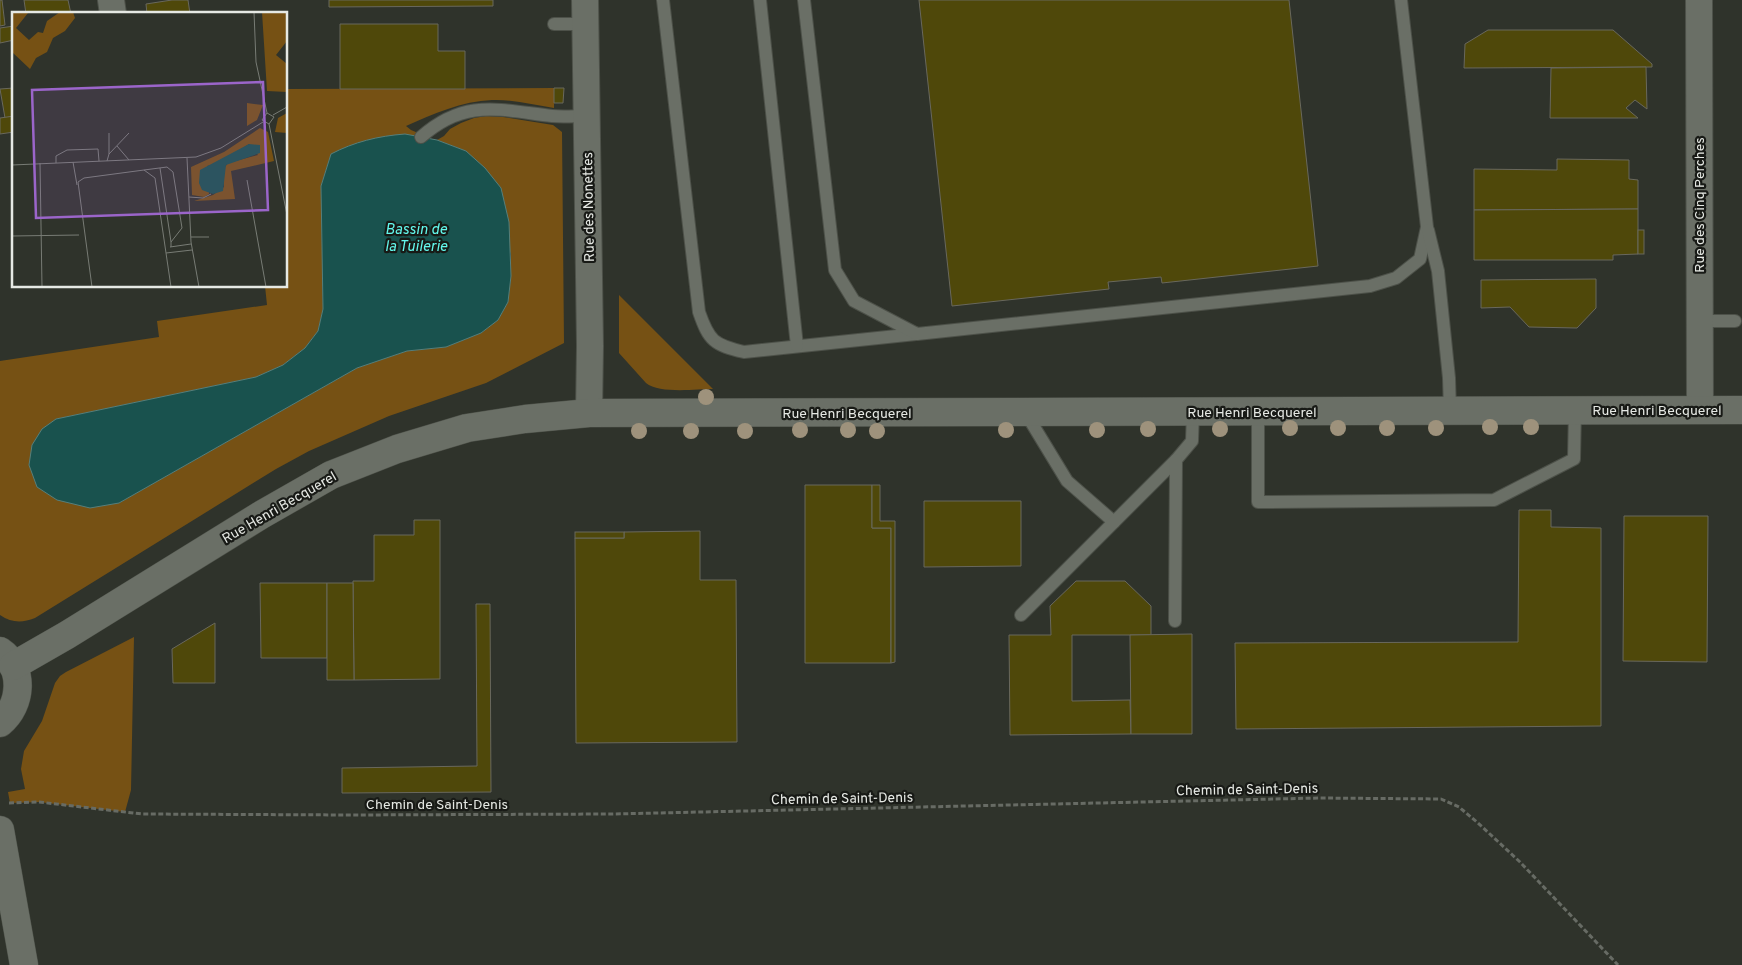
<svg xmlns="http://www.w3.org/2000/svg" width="1742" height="965" font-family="Overpass,sans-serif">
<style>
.green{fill:#765114}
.water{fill:#19524e;stroke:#567f7b}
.building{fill:#4f480a;stroke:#69685d}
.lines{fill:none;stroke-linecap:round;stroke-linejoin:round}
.service-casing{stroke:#4d5149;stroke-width:14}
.minor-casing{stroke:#4d5149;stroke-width:28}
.tertiary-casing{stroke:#4d5149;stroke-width:29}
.path{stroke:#676b64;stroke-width:3;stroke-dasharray:5 2.5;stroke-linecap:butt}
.service{stroke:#6a6f66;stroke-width:12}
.minor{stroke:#6a6f66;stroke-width:26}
.tertiary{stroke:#6a6f66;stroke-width:28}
.tree{fill:#9e927c}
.labels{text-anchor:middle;stroke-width:4.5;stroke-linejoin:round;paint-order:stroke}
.street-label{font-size:14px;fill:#e6e9e4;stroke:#181a16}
.water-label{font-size:15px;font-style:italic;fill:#63f8ed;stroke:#181a16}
.inset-road{fill:none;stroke:#787c75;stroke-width:1}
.view{fill:#9b65ca;fill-opacity:0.15;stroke:#9b65ca;stroke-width:2.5}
.inset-edge{fill:none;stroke:#e6e9e4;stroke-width:2.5}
</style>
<rect width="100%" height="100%" fill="#2f332b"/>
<!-- green -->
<g class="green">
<path d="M554,88V108C534,105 512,99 492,100C462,101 433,114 406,126L411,130L423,135L331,154L321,186L323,309L318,331L305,348L283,365L256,377L56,419L119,503L357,368L407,351L446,347L481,333L498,320L508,302L511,276V254L466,151L437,140L444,136L450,129L461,123L474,118L486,116L503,117L553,125L562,132L564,343L486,383L389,416L309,451L276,469L35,618C22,623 12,623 0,615V361L159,337L157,321L267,305L265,286H286V89Z"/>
<path d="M619,295L713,389C696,389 659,394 646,383L619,353Z"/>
<path d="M134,637L131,790L125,812L39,802L10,803L8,792L25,789L21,769L24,751L42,721L55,683L60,676L66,672Z"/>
</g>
<!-- water -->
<path class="water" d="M405,134L437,140L466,151L485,168L501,188L509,222L511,276L508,302L498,320L481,333L446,347L407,351L357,368L119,503L90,508L57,500L37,487L29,465L32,445L42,429L56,419L256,377L283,365L305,348L318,331L323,309L321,186L331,154C354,142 378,136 405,134Z"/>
<!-- building -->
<g class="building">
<path d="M0,0H2L5,25L0,26Z"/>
<path d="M24,0H68L71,14H26Z"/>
<path d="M172,0H188L190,14H147L146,4Z"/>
<path d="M329,0H493V6L329,7Z"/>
<path d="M919,0H1289L1318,266L1162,283L1161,277L1108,282L1109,289L952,306Z"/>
<path d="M340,24H438V51H465V89H340Z"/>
<path d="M14,26V40L0,43V28Z"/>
<path d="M1488,30H1613L1652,64V67L1464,68L1465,44Z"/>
<path d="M1646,67L1647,109L1635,100L1626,108L1638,118H1550L1551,68Z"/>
<path d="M14,88V116L5,118L0,89Z"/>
<path d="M554,88H564L563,103H554Z"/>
<path d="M14,116V132L0,134V118Z"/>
<path d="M1557,159L1629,160V179L1638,180V209L1474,210V169L1557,170Z"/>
<path d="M1638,209V254L1613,255V260H1474V210Z"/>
<rect x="1638" y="230" width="6" height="24"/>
<path d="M1596,279V308L1577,328L1529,327L1510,307L1481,308V280Z"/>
<path d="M805,485H872V528H891V663H805Z"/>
<path d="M872,485H880V521H895V662L891,663V528H872Z"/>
<path d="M924,501H1021V566L924,567Z"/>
<path d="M1519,510H1551V527L1601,528V726L1236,729L1235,643L1518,642Z"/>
<path d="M1624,516H1708L1707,662L1623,661Z"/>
<path d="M414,520H440V679L354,680L353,581H374V535H414Z"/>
<path d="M700,531V580H736L737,742L576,743L575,538H624V532Z"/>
<rect x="575" y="532" width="49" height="6"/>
<path d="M1076,581H1125L1151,606V635H1072V701L1130,700L1131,734L1010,735L1009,635H1051L1050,606Z"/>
<path d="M260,583H327V658H261Z"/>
<path d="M327,583H353L354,680H327Z"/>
<path d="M476,604H490L491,792L342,793V768L477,766Z"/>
<path d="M215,623V683H173L172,649Z"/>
<path d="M1192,634V734H1131L1130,635Z"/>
</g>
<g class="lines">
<!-- service casing -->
<g class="service-casing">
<g id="service">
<path d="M663,0L699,312C709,341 714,345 744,352L916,334"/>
<path d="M760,0L797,346"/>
<path d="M804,0L835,270L854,301L917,334L1370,286L1396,278L1420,259L1427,227L1401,0"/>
<path d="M554,24H585"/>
<path d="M421,137C465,98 499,110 552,116C563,117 575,116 586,116"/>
<path d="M1428,230L1438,271L1449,378L1450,411"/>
<path d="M1700,321H1735"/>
<path d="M1025,412L1067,481L1114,522"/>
<path d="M1258,412V502L1494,500L1574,459L1575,410"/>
<path d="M1021,615L1176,460L1192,441L1193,412"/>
<path d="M1175,621L1176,460"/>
</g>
</g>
<!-- minor casing -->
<g class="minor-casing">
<g id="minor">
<path d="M111,0L113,14"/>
<path d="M585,0L590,346L589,413"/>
<path d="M1699,0L1700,410"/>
</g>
</g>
<!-- tertiary casing -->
<g class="tertiary-casing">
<g id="tertiary">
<path d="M0,651C25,668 22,705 0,723"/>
<path d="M13,666L67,635L261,515L331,475L397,449L467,428L525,419L589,413L1742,410"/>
<path d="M0,830L24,965"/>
</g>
</g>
<!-- path -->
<path class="path" d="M9,803L39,802L142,814L350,815L613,814L1319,798L1441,799L1459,807L1478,823L1520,862L1618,965"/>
<!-- service -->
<use href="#service" class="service"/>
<!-- minor -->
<use href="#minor" class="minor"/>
<!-- tertiary -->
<use href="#tertiary" class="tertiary"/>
</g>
<!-- trees -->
<g class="tree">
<circle cx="706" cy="397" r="8"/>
<circle cx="1490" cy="427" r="8"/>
<circle cx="1531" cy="427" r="8"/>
<circle cx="1290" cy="428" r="8"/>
<circle cx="1338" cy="428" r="8"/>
<circle cx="1387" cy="428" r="8"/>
<circle cx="1436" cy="428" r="8"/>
<circle cx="1148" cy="429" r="8"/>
<circle cx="1220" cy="429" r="8"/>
<circle cx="800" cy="430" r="8"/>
<circle cx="848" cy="430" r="8"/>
<circle cx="1006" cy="430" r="8"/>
<circle cx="1097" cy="430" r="8"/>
<circle cx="639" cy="431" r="8"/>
<circle cx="691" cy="431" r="8"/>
<circle cx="745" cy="431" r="8"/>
<circle cx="877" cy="431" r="8"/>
</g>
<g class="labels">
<!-- street labels -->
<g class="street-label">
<text transform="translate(1699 205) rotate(-90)" y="5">Rue des Cinq Perches</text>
<text transform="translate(588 207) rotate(-91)" y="5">Rue des Nonettes</text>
<text x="1657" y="415">Rue Henri Becquerel</text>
<text x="1252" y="417">Rue Henri Becquerel</text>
<text x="847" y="418">Rue Henri Becquerel</text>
<text transform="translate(279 507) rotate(-30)" y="5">Rue Henri Becquerel</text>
<text transform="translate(1247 789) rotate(-1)" y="5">Chemin de Saint-Denis</text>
<text transform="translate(842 798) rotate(-1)" y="5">Chemin de Saint-Denis</text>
<text x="437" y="809">Chemin de Saint-Denis</text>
</g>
<!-- water labels -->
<g class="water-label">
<text x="416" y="234">Bassin de<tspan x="416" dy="17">la Tuilerie</tspan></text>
</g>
</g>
<!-- overview -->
<g transform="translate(12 12)">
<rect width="275" height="275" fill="#2f332b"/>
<path d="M0,0H22L16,1L4,16L17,28L26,20L31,21L35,9L48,0H61L63,6L53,19L41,26L35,40L24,46L18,57L0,40ZM250,0H275V29L264,43L275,52V80L255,79ZM235,91L251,93L245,108L235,114ZM275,101V121L263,120L266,106ZM248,116L256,120L262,149L219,159L223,187L182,189L201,183L212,175L211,158L216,151L246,143L237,132L207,151L195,154L197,182L192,185L180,183L179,155L212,140Z" fill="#765114"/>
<path d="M237,132L248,133V141L214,153L211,179L201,182L190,178L187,171L188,158Z" fill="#19524e"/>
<path class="inset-road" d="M242,0L244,50L255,101M255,101L262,105L257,112M255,101L250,108L257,112M261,103L275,95M257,112L275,203M97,121V142M105,134L117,148M175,146L179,230L187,275M95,149L97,142L117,121M61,150L65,173M28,151L30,275M44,151V144L55,138L86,137L87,149M0,153L184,145L209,136L251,110M148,156L159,230M132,158L155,155L161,160L170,216L159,230V235M235,168L254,275M177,185L191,186L199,182M0,224L67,223M179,225H197M158,235L179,232M154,241L180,238M80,275L66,170L72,166L132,158L143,166L159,275"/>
<path class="view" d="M251,70L256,198L24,206L20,78Z"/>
<rect width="275" height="275" class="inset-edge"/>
</g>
</svg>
